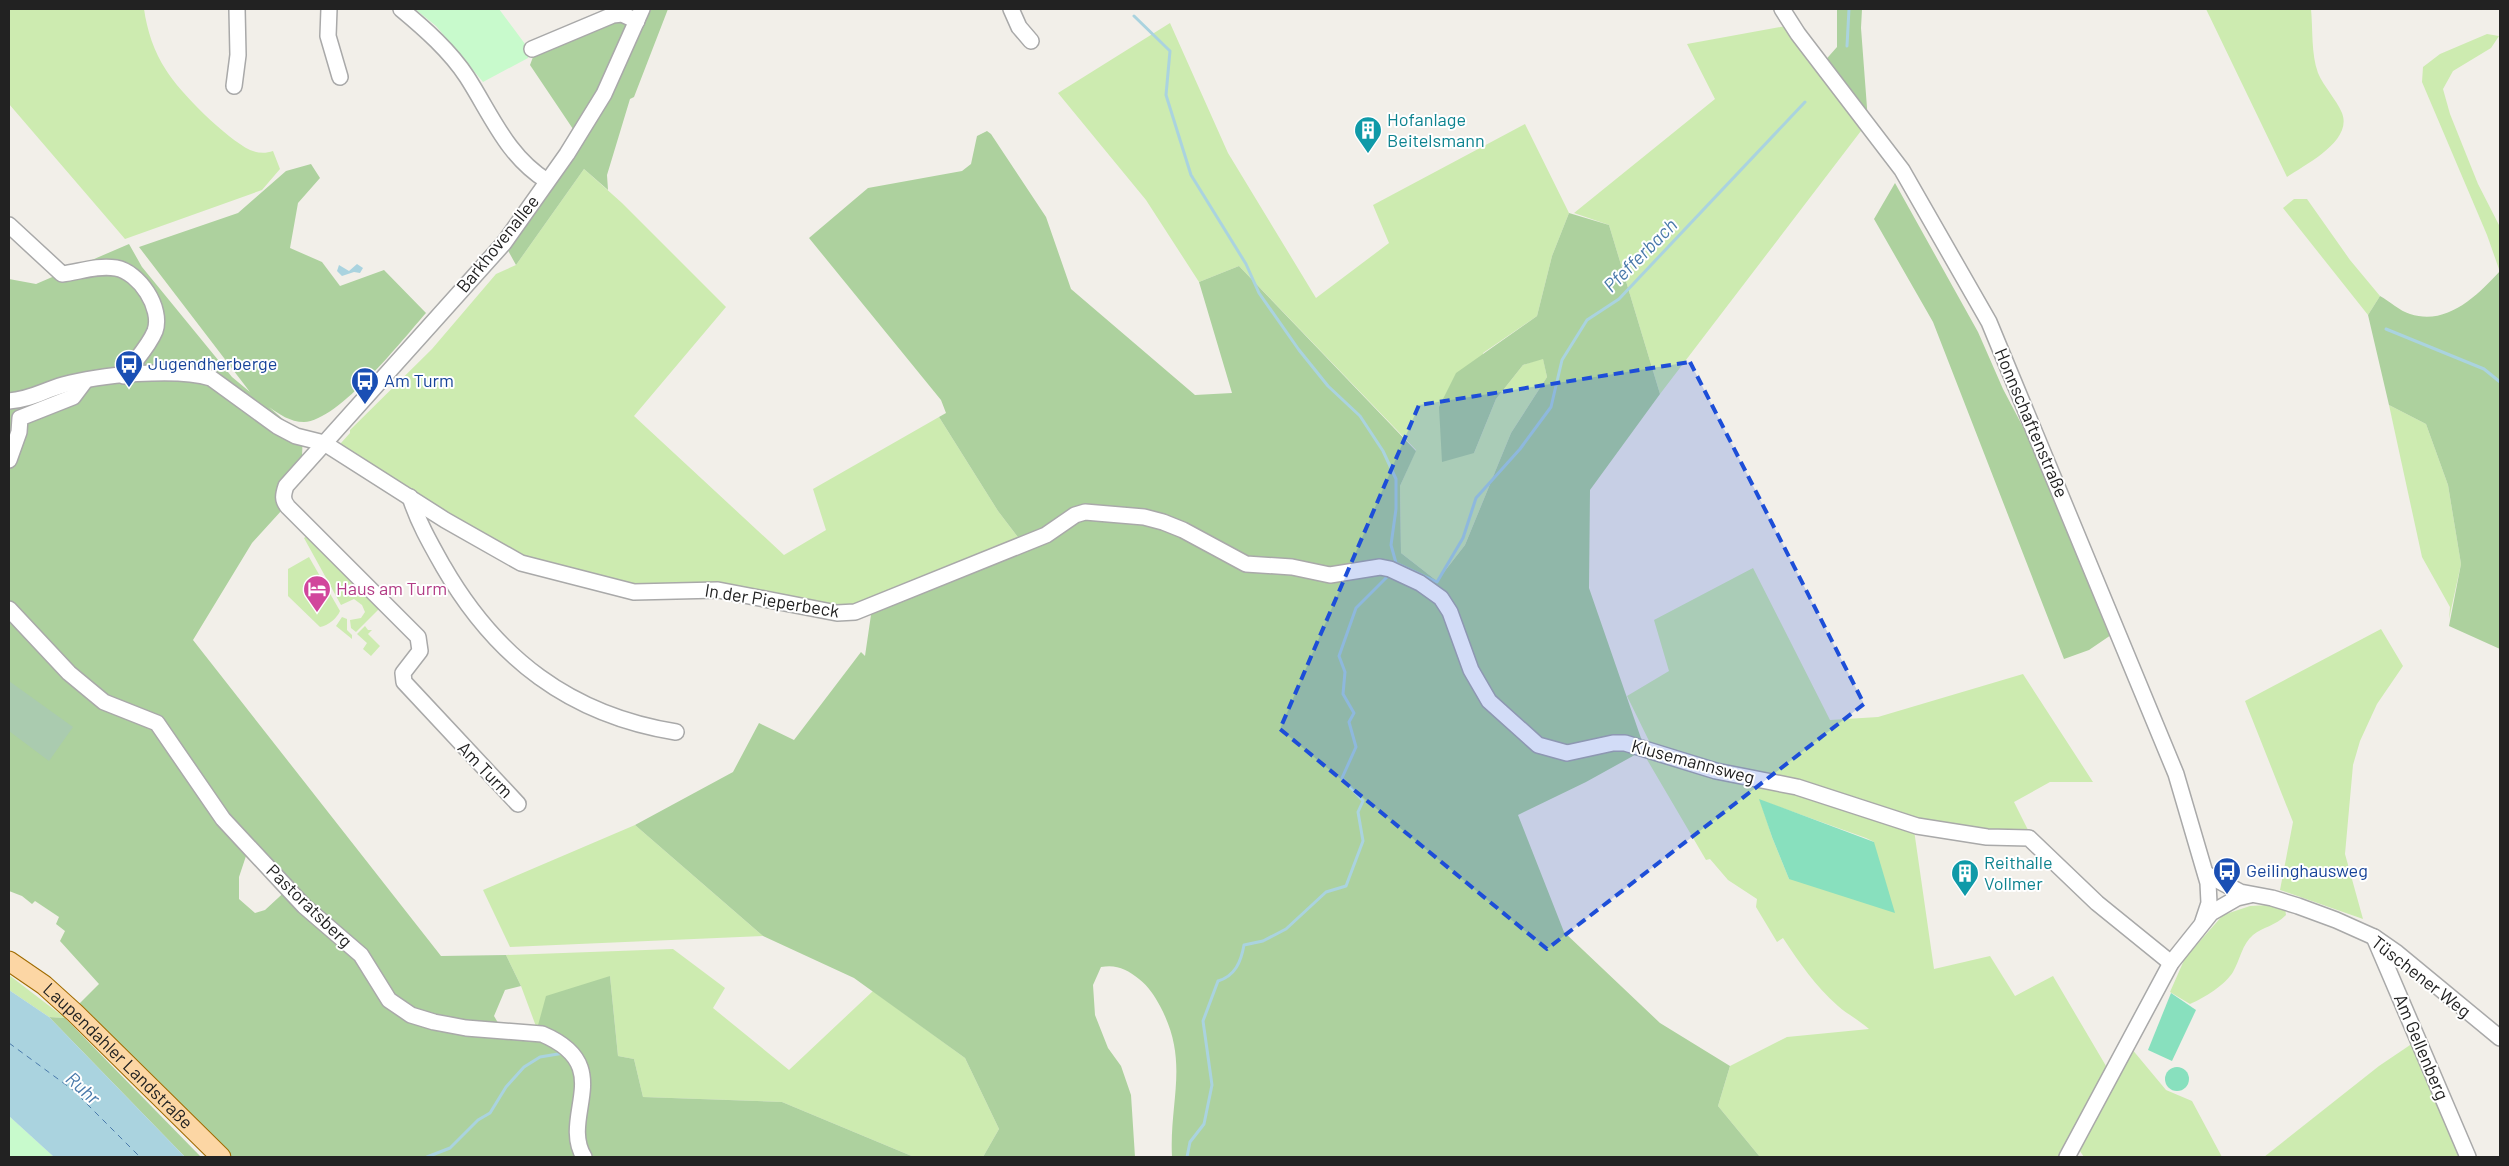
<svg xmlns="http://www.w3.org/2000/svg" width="2509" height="1166" font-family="Barlow,sans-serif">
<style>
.grass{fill:#cdebb0;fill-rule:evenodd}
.forest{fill:#add19e;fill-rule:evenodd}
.cemetery{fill:#aacbaf}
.park{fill:#c8facc}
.pitch{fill:#88e0be}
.water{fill:#aad3df}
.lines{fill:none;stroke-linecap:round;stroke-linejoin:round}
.stream{stroke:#aad3df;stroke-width:3}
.ferry{stroke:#4a7aab;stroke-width:1;stroke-dasharray:6 5;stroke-linecap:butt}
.minor-casing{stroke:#a9a9a9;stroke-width:18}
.major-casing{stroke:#a06b00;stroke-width:21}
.minor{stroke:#fff;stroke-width:15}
.major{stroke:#fcd6a4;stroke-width:19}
.marked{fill:#1d4ed8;fill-opacity:0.2;stroke:#1d4ed8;stroke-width:4;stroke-dasharray:10 6;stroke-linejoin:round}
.labels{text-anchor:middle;stroke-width:4;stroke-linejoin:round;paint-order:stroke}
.culture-label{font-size:18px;fill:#0d838f;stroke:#fff;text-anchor:start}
.street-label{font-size:18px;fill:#222;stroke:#fff}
.transit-label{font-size:18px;fill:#164399;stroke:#fff;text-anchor:start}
.hotel-label{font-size:18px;fill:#b23c85;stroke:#fff;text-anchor:start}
.water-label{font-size:19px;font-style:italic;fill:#4a7aab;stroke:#fff}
</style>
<rect width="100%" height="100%" fill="#f2efe9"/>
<!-- grass -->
<g class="grass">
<path d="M9,9H144C147,30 154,52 166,70C180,93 226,138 250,150C257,153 265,154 273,151L280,169L262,190L125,239L9,104Z"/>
<path d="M2206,9H2311C2313,29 2311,54 2318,73C2324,87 2336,99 2342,113C2353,141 2306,164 2287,177Z"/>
<path d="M1170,23L1228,153L1316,298L1389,243L1373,205L1525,124L1569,213L1552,256L1537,316L1483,353L1474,453L1496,399L1523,365L1543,358L1547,377L1511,433L1465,545L1437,581L1401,553L1400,486L1416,450L1239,266L1199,282L1146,200L1058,93Z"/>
<path d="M1791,25L1867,123L1660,394L1609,225L1574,213L1715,99L1687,44Z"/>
<path d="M2487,34L2499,36L2491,48L2453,71L2443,89L2450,114L2478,184L2500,227V272L2487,235L2422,82L2423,67L2440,54Z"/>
<path d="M584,169L622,203L726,307L634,416L784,555L826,530L813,489L939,417L998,511L1020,540L856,607L791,599L715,582L647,589L561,567L523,555L488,540L341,451V443L350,433V430L432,349L496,274L516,265Z"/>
<path d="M2294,199H2307L2350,260L2380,296L2368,315L2283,208Z"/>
<path d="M2389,405L2426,424L2448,485L2461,564L2449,619L2450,607L2422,557Z"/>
<path d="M308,535L381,607L356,632L351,628L350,620L361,618L365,612L362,605L354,599L341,605L304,538Z"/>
<path d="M309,557L340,611C337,618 328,626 320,627L288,596V569Z"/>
<path d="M1753,568L1830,720L1878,717L2023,674L2093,782H2050L2014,802L2030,834L1913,823L1934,969L1990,956L2015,996L2053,976L2106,1066L2066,1157H1760L1718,1106L1730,1066L1787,1037L1869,1029C1859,1020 1847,1014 1838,1006C1815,986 1799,962 1783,938L1777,942L1756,907L1757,899L1728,880L1710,859L1706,860L1642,751L1650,743L1627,696L1669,671L1654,620ZM1760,800L1866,838L1874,842L1789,879L1772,837Z"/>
<path d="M342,617L347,619V630L352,635V639L336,626Z"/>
<path d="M365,626L368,630H372L368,634L380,646L371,656L363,649L367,643L357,634Z"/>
<path d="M2381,629L2403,666L2377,704L2360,741L2353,765L2345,854L2363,919L2280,890L2293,822L2245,701Z"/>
<path d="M635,825L763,936L510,947L483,890Z"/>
<path d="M2269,905L2285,909L2286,915C2275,926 2263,927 2253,935C2242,944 2240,960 2233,972C2225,985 2204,998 2190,1004L2170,992L2185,958L2223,915L2250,906Z"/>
<path d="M673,949L725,988L713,1008L789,1070L873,991L965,1058L999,1129L983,1157H914L782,1102L643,1097L634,1059L618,1056L610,976L537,1029L521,986L506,955Z"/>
<path d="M9,975L65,1018L49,1017L9,990Z"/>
<path d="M2416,1041L2466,1157H2264L2379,1066Z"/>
<path d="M2131,1048L2166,1090L2192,1101L2222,1157H2084L2075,1144Z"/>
</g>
<!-- forest -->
<g class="forest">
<path d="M644,9H668L634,97L630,99L607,175L608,190L584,169L516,265L505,245L579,135L573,129L530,65L536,49Z"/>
<path d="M1837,9H1862L1861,28L1868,121L1822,64L1837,47Z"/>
<path d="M987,131L991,134L1046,217L1071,289L1195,395L1232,393L1199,282L1239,266L1416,451L1400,486L1401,553L1437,581L1465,545L1511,433L1547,377L1543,359L1523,365L1496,399L1474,453L1442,462L1439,407L1456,373L1537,316L1552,256L1569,213L1609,225L1660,394L1590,490L1589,588L1643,744L1642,751L1586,782L1518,815L1564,932L1660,1023L1730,1066L1718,1106L1760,1157H1172C1169,1100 1190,1062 1160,1006C1154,995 1149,987 1139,979C1127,969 1116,964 1101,967L1093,985L1095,1015L1108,1048L1121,1066L1131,1095L1135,1157H983L999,1129L965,1058L854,978L763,936L635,825L733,772L759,723L794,740L861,652L865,656L872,608L1020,540L998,511L939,417L946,413L941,400L809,238L868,188L962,171L971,164L977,136Z"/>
<path d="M311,164L320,178L298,203L290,248L322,262L340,286L384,270L426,313C403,339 339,421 304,422C290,422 279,414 269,407L293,428L303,430L302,457L277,489V503L282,510L252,543L193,640L441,956L506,955L521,986L505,990L494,1016L504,1033L537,1029L546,996L610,976L618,1056L634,1059L643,1097L782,1102L914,1157H228L79,1004L99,984L60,941L65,931L56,924L59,917L35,901L32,904L22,896L9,891V279L36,284L129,244L142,267L232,377L250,392L139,247L238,213L286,171ZM250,844L291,886L265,910L255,913L239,899V877Z"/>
<path d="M1895,183L1978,332L2003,389L2033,446L2111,635L2089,650L2064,659L1933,322L1874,219Z"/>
<path d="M2500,271V649L2449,626L2461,564L2448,485L2426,424L2389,405L2368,315L2380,296C2389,301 2400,311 2410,314C2447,326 2477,296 2500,271Z"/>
<path d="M49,1017L65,1018L201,1157H185Z"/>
</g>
<!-- cemetery -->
<path class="cemetery" d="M9,681L73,727L49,761L9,731Z"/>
<!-- park -->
<g class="park">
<path d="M415,9H499L528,48V58L483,82L436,26Z"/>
<path d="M9,1116L54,1157H9Z"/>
</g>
<!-- pitch -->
<g class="pitch">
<path d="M1759,799L1874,842L1895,913L1789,879L1772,837Z"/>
<path d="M2171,993L2196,1010L2172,1061L2148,1050Z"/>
<circle cx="2177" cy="1079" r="12"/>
</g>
<!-- water -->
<g class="water">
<path d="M357,264L363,268L360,273L354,272L342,276L337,271L339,265L349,271Z"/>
<path d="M9,990L49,1017L185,1157H54L9,1116Z"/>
</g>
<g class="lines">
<!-- stream -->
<g class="stream">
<path d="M1134,16L1170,51L1166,95L1191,175L1246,264L1259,293L1299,350L1328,386L1360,416L1383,451L1396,479V509L1391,545L1396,563L1437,582L1463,538L1476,498L1520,449L1551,407L1562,360L1587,320L1619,299L1805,102"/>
<path d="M1847,46L1849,9"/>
<path d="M2386,329L2484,369L2500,382"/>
<path d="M427,1157L450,1148L478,1120L490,1113L506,1087L524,1067L540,1057L564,1053"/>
<path d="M1187,1157L1190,1142L1204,1124L1212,1085L1203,1021L1218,981C1235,976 1241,962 1244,945L1263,941L1286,929L1326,892L1346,886L1363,841L1358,812L1363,801L1342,778L1356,747L1349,722L1354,713L1343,694L1345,672L1339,656L1356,608L1389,575"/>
</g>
<!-- ferry -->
<path class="ferry" d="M9,1043L73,1090L140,1157"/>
<!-- minor casing -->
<g class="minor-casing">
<g id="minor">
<path d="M329,9L328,36L340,77"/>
<path d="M401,9C425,29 450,51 467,77C492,116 507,156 547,181"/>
<path d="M1011,9L1019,27L1031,41"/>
<path d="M1782,9L1798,34L1902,170L1989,322L2176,774L2208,883L2209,903L2203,921"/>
<path d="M532,49L613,15L622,14L637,21"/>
<path d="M234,86L238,55L237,9"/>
<path d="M9,225L62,274C79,272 97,265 116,268C139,272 163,308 155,331C148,348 134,361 124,376"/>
<path d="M9,401C32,399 42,391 63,385C98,375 176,367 211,378L277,426L296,436L324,443L445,520L521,563L634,592L718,590L837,613L855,612L1046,535L1075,515L1085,512L1144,517L1163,522L1183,530L1246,564L1292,567L1330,575L1380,567L1390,569L1420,583L1441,598L1450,612L1471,670L1489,701L1538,745L1567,753L1613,743H1625L1716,771L1797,787L1917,826L1987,837L2029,838L2097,903L2171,963"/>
<path d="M9,460L19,432L20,418L73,397L85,381"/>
<path d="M410,497C418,522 430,543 443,566C496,658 570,715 676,732"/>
<path d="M9,609L69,673L104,702L157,723L223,819L304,906L361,955L389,1000L411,1015L434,1022L466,1028L542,1034C618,1066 559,1116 584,1157"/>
<path d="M518,804L404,682L403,673L420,651L418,637L288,507C282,500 283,495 286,486L504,243L567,154L604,94L642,9"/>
<path d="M2206,874L2240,892L2272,898L2298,906L2336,920L2374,937L2397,953L2500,1038"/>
<path d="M2374,937L2468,1157"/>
<path d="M2067,1157L2171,963L2211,913L2237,898L2250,895"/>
</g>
</g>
<!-- major casing -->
<g class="major-casing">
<g id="major">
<path id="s1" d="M9,961L44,985L75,1013L221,1157"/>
</g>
</g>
<!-- minor -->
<use href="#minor" class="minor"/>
<!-- major -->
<use href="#major" class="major"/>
</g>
<!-- marked area -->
<path class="marked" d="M1690,362L1864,704L1547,949L1280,729L1419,405Z"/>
<!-- icons -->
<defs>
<g id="building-pin" transform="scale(1.4375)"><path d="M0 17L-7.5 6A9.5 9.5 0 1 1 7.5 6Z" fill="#0f9aa8" stroke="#fff"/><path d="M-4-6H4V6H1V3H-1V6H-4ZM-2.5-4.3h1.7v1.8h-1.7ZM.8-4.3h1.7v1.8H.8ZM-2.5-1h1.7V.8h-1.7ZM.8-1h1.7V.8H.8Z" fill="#fff"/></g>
<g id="bus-pin" transform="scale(1.4375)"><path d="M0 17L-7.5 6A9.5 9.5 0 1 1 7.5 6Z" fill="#1a4fb4" stroke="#fff"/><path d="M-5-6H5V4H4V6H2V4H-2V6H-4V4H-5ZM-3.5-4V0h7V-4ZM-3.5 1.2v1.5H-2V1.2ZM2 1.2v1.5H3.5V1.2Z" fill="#fff"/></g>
<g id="hotel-pin" transform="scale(1.4375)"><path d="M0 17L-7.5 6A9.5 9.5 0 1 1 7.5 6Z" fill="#d1479c" stroke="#fff"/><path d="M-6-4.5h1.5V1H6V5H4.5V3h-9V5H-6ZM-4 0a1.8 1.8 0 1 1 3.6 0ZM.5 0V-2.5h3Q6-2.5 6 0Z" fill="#fff"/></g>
</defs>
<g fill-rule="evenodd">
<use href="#building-pin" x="1368" y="130"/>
<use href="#bus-pin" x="129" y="364"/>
<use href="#bus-pin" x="365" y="381"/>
<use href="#hotel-pin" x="317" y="589"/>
<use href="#bus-pin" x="2227" y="871"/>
<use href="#building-pin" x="1965" y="873"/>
</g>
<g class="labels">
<!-- culture labels -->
<g class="culture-label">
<text x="1387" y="126">Hofanlage<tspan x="1387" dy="21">Beitelsmann</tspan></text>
<text x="1984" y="869">Reithalle<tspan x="1984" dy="21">Vollmer</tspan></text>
</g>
<!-- street labels -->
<g class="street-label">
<text transform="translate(498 244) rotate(-51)" y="6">Barkhovenallee</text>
<text transform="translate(2031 423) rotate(67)" y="6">Honnschaftenstraße</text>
<text transform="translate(772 601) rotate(9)" y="6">In der Pieperbeck</text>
<text transform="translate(1693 762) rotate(15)" y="6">Klusemannsweg</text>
<text transform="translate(485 770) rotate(46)" y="6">Am Turm</text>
<text transform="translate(309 906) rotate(44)" y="6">Pastoratsberg</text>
<text transform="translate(2421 977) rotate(38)" y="6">Tüschener Weg</text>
<text transform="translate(2421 1047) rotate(67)" y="6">Am Gellenberg</text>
<text dy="6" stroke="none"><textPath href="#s1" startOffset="145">Laupendahler Landstraße</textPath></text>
</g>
<!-- transit labels -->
<g class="transit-label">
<text x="148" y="370">Jugendherberge</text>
<text x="384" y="387">Am Turm</text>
<text x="2246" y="877">Geilinghausweg</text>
</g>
<!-- hotel labels -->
<g class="hotel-label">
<text x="336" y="595">Haus am Turm</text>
</g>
<!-- water labels -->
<g class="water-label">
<text transform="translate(1640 255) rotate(-45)" y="7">Pfefferbach</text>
<text transform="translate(83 1088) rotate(42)" y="7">Ruhr</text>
</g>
</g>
<!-- border -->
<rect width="2509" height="1166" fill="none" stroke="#222222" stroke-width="20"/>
</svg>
